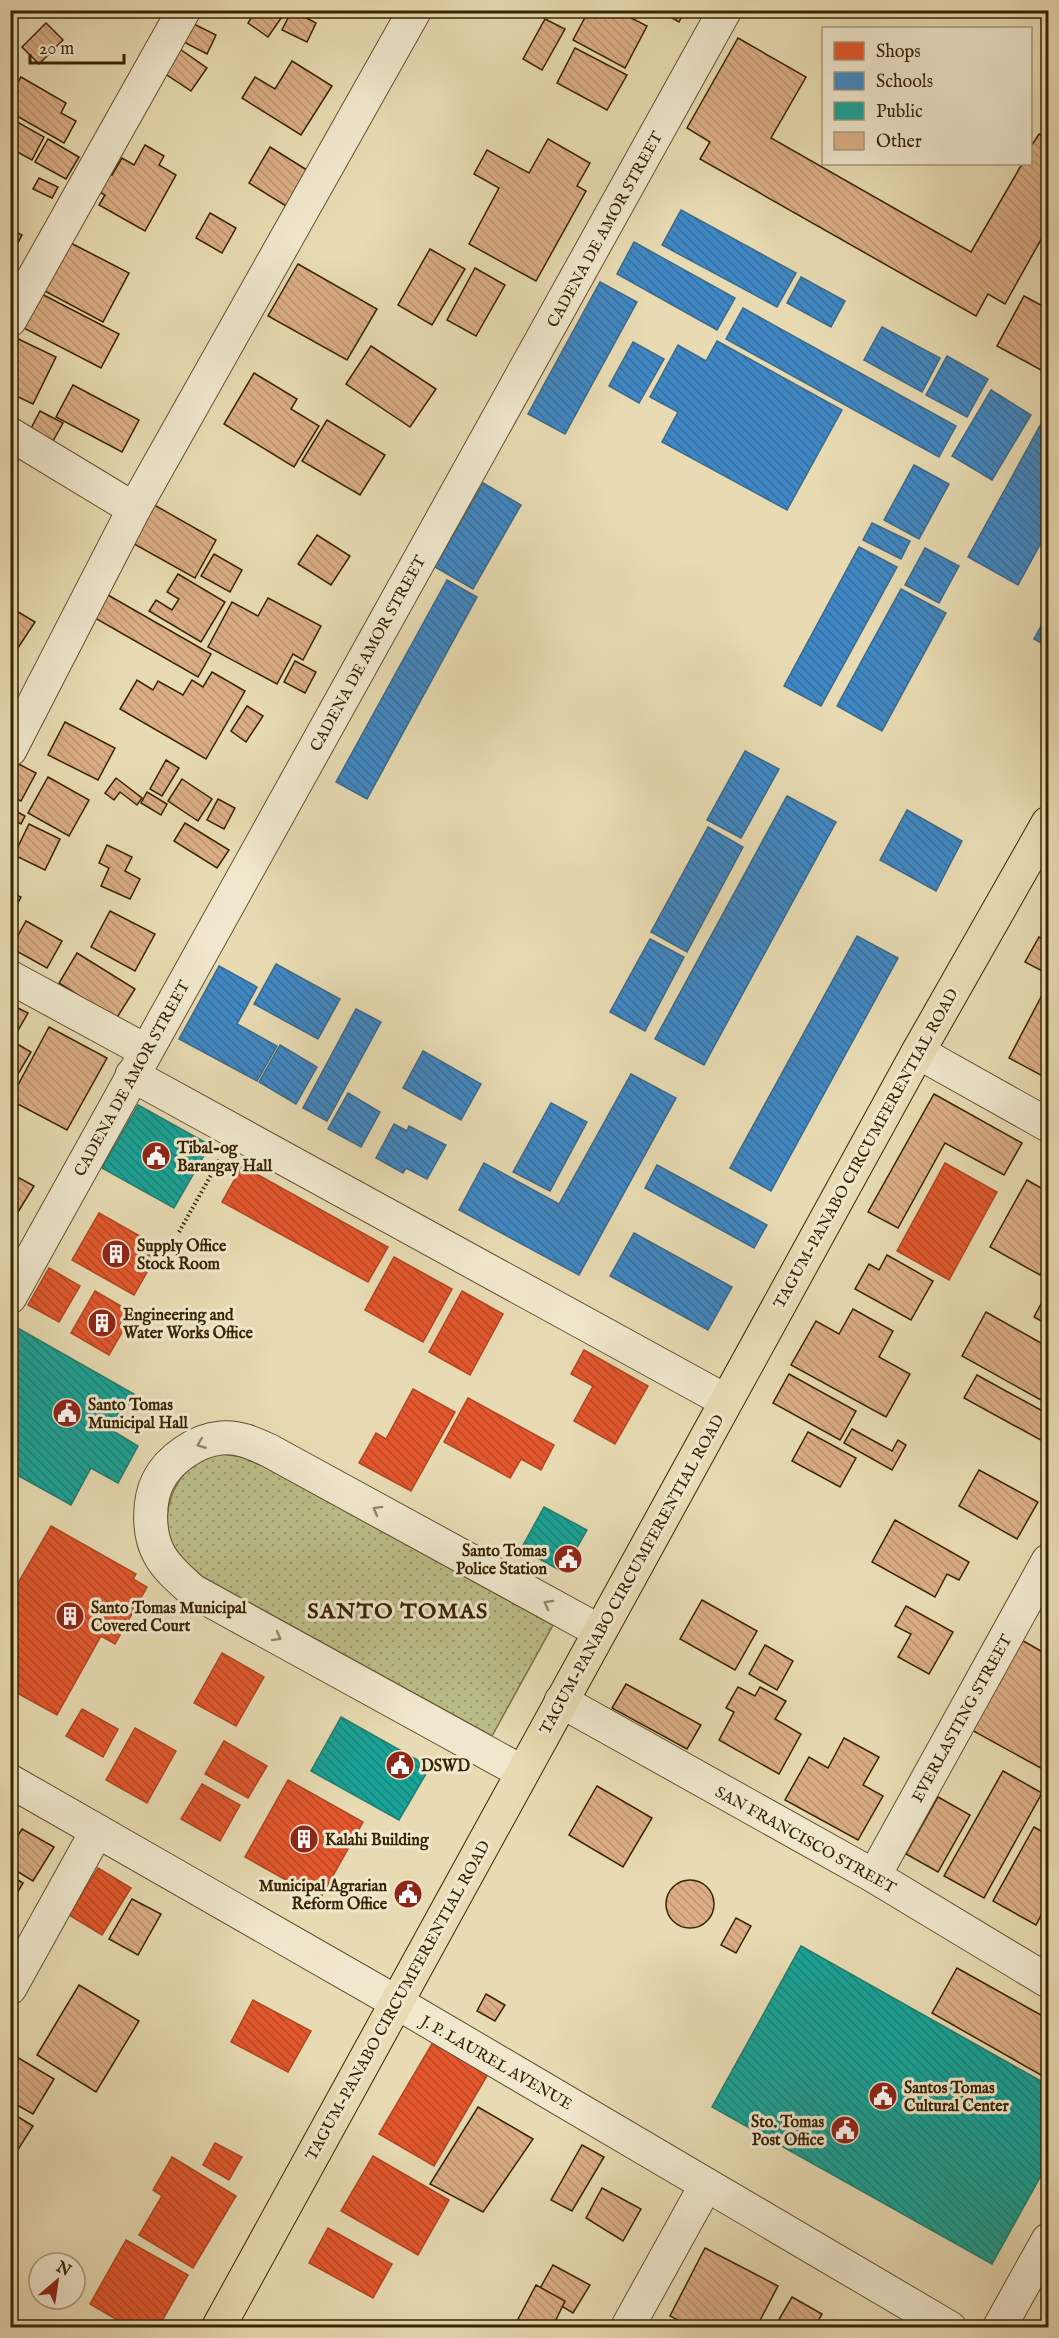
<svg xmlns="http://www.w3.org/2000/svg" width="1059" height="2338" font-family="'IM FELL English',serif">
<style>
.park{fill:url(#park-dots);stroke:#7a7046;stroke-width:1.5}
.shops{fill:url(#shops-back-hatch);stroke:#b04721;stroke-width:1.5}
.schools{fill:url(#schools-back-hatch);stroke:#3d6a8a;stroke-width:1.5}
.public{fill:url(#public-back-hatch);stroke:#217d6b;stroke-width:1.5}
.building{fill:url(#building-back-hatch);stroke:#382302;stroke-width:1.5}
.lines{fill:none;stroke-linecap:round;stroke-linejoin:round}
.minor-casing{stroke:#64512e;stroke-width:35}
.major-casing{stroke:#382302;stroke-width:35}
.path{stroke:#382302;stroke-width:4;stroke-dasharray:1.5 3;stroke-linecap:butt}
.minor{stroke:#f0e8ce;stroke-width:33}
.major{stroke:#e8dbb3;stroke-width:33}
.oneway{stroke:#948668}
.labels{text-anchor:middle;stroke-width:6;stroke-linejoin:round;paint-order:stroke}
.street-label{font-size:16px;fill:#382302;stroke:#f0e8ce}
.poi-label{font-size:16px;font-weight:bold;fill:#382302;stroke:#f0e8ce;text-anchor:start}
.district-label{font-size:22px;font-weight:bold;letter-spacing:1.5px;fill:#382302;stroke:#f0e8ce}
</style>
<defs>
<pattern id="park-dots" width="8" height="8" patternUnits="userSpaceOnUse" patternTransform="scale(1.5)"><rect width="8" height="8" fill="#bbbe89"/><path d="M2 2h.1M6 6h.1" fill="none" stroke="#999a6e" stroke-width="1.8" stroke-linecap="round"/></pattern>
<pattern id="shops-back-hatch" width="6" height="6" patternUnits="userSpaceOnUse" patternTransform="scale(1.5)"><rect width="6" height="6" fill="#e4572e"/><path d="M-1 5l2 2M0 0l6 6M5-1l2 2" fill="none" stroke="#ba4825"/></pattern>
<pattern id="schools-back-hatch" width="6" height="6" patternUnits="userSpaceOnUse" patternTransform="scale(1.5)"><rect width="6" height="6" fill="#3f88c5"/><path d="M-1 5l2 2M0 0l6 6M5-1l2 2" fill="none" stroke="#366f9e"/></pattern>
<pattern id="public-back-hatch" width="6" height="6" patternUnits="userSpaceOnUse" patternTransform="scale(1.5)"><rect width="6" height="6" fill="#17a398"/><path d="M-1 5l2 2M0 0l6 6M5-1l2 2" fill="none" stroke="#16847a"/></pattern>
<pattern id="building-back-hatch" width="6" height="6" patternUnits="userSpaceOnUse" patternTransform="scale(1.5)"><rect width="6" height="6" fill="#dbae86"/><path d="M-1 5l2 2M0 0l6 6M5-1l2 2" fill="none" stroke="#bd9572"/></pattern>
</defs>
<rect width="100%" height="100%" fill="#e8dbb3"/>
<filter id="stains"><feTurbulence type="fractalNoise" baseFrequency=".00333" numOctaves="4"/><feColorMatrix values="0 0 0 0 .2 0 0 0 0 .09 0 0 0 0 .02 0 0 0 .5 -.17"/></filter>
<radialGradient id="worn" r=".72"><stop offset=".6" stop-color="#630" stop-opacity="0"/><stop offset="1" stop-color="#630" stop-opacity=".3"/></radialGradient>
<!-- park -->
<path class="park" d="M223,1454L242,1457L263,1466L553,1625L492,1736L203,1577C192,1568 181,1559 174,1547C158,1515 173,1474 204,1459C210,1456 217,1456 223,1454Z"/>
<!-- shops -->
<g class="shops">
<path d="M945,1163L997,1192L949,1280L897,1251Z"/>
<path d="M242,1166L388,1247L368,1282L222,1202Z"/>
<path d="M99,1213L161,1248L134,1295L72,1260Z"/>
<path d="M394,1257L452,1289L423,1342L365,1310Z"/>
<path d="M49,1268L80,1286L59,1322L28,1305Z"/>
<path d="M95,1291L133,1313L109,1355L71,1333Z"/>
<path d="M462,1291L503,1314L470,1375L429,1352Z"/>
<path d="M584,1350L648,1386L615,1444L574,1421L593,1386L571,1374Z"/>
<path d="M413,1389L455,1412L411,1491L359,1463L376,1433L386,1439Z"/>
<path d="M468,1398L554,1445L541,1470L521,1459L510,1478L444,1442Z"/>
<path d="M51,1526L136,1574L133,1579L147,1587L115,1644L101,1636L57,1715L10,1689V1597Z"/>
<path d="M222,1653L264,1677L236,1726L194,1703Z"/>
<path d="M82,1709L118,1729L103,1757L66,1736Z"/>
<path d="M135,1728L176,1751L147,1803L106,1780Z"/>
<path d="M224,1741L267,1766L248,1798L205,1774Z"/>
<path d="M288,1780L363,1822L320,1899L245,1857Z"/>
<path d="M202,1784L240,1805L220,1841L181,1819Z"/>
<path d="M98,1868L131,1888L102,1935L69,1915Z"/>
<path d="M253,2000L311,2031L288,2072L231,2042Z"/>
<path d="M433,2042L488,2074L434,2166L379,2134Z"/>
<path d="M215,2143L242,2157L229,2180L203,2165Z"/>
<path d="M373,2156L449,2200L418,2255L341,2211Z"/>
<path d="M172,2157L236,2196L193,2268L139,2235L162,2196L153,2190Z"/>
<path d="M328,2228L392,2264L373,2298L309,2263Z"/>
<path d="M126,2240L188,2275L158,2328H131L90,2304Z"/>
</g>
<!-- schools -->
<g class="schools">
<path d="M681,210L796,273L777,307L662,245Z"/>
<path d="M634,242L735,298L717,330L617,274Z"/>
<path d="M801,277L845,301L831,327L787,303Z"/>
<path d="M600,282L637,302L565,434L528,414Z"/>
<path d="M743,308L956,426L939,457L726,339Z"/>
<path d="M882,327L940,358L922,392L864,360Z"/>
<path d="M717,341L842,410L787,510L662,442L678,412L650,397L678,345L706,361Z"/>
<path d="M633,342L664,359L639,403L609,386Z"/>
<path d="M947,356L988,379L967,417L926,395Z"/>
<path d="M991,390L1031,415L992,480L952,456Z"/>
<path d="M1048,411V530L1018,585L968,557Z"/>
<path d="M914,465L949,484L919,539L884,520Z"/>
<path d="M483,483L521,505L473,589L435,567Z"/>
<path d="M872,523L910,541L901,559L863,540Z"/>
<path d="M859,547L897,567L821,706L784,686Z"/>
<path d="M925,548L959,566L939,603L905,585Z"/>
<path d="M447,580L477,597L367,799L336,782Z"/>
<path d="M901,589L946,613L882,731L837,706Z"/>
<path d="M1048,613V647L1034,639Z"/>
<path d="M745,751L779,769L741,838L707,820Z"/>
<path d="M787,796L836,822L704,1065L655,1039Z"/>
<path d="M907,810L962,841L936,891L880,860Z"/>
<path d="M708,827L743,847L687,952L651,932Z"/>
<path d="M857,936L898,958L771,1191L730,1168Z"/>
<path d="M650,939L684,957L645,1031L610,1012Z"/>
<path d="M276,964L340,999L318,1039L254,1004Z"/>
<path d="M219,966L257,987L237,1024L277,1046L257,1081L179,1039Z"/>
<path d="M356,1009L381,1022L327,1121L303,1108Z"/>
<path d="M280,1045L317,1067L296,1104L259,1082Z"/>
<path d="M423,1051L481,1084L461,1120L403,1088Z"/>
<path d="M631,1074L676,1098L579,1275L459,1210L484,1163L559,1204Z"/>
<path d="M348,1093L380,1112L361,1147L328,1129Z"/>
<path d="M551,1103L587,1122L550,1191L513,1172Z"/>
<path d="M394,1124L407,1131L409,1126L446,1145L427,1179L406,1168L403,1173L376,1158Z"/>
<path d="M657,1165L767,1225L754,1248L645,1188Z"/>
<path d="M634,1233L732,1287L708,1330L610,1276Z"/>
</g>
<!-- public -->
<g class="public">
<path d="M138,1105L210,1145L174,1208L102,1168Z"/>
<path d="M14,1326L134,1394L113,1431L138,1446L118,1483L91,1468L71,1505L10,1471V1332Z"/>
<path d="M544,1507L587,1530L563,1572L521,1549Z"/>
<path d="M341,1717L430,1767L399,1820L311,1771Z"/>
<path d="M801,1946L1048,2085V2163L992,2264L712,2107Z"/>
</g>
<!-- building -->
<g class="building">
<path d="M256,10H286V11L268,37L248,23Z"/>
<path d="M292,10L316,23L307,42L282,30Z"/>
<path d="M589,10H616L647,26L625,68L573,40Z"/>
<path d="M658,10H685L679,22Z"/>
<path d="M545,19L565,29L542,70L523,59Z"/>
<path d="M188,21L216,35L207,54L178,39Z"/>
<path d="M46,23L63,40L39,64L22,47Z"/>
<path d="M738,38L806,77L771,138L971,252L1022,164H1030V148L1039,134L1048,139V227L1005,304L988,294L976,316L700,159L710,142L687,128Z"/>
<path d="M174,45L207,68L191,91L158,69Z"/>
<path d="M575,48L627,75L607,110L557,83Z"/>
<path d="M292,61L332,86L301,135L242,98L255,77L275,89Z"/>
<path d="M21,77L66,103L61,113L76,121L64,143L10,112V95Z"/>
<path d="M10,118L44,137L32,160L10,148Z"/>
<path d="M48,139L79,157L66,179L35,162Z"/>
<path d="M548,139L590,163L577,186L586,191L536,281L469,244L499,188L474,174L487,150L529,173Z"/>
<path d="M145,145L164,156L159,165L176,175L145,231L99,205L105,195L91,188L102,169L112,175L122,158L134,165Z"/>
<path d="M270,147L307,170L286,206L249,183Z"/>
<path d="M39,178L58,187L52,198L33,189Z"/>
<path d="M210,213L236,228L222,253L196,238Z"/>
<path d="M10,229L22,235L15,248L10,246Z"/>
<path d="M65,240L129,273L103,322L39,288Z"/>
<path d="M430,249L465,269L432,325L398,305Z"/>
<path d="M298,264L377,309L347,360L268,316Z"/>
<path d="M475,268L505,285L476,336L447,320Z"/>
<path d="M34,290L119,334L101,368L16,324Z"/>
<path d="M1024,296L1048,309V356L1041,370L997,346Z"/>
<path d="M10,335L56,357L33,404L10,393Z"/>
<path d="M371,346L436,389L410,427L346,384Z"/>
<path d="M254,373L297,399L291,409L319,426L294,467L224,424Z"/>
<path d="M73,385L139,420L122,452L56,417Z"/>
<path d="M40,411L63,423L48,450L26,438Z"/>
<path d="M327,420L385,455L360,495L302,461Z"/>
<path d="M149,502L216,540L195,578L127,540Z"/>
<path d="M317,535L350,556L331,585L298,564Z"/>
<path d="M214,554L242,570L230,592L201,576Z"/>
<path d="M178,574L225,602L201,642L149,611L156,600L172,610L179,599L167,592Z"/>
<path d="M101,591L211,654L198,677L88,614Z"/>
<path d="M268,598L321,626L303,660L293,654L277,684L208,647L232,602L258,616Z"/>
<path d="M10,607L35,622L10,660Z"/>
<path d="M295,661L316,672L305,693L284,682Z"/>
<path d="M212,672L245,691L206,759L120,709L137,680L153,690L158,681L183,695L192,680L203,687Z"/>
<path d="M247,706L263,716L246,742L231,731Z"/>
<path d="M65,722L115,748L98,780L48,755Z"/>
<path d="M166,760L179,768L162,796L150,789Z"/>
<path d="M13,761L36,773L21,801L10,795V765Z"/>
<path d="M48,777L89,800L69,836L28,813Z"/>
<path d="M116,778L142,798L137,805L120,792L114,800L105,793Z"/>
<path d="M182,779L212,799L198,821L168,801Z"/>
<path d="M147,792L167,804L161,815L141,803Z"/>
<path d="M218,799L235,808L224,829L207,820Z"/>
<path d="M10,808L25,816L21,824L10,818Z"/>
<path d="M185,823L229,850L217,868L174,841Z"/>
<path d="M29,824L60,839L45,870L14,855Z"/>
<path d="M107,845L132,857L125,871L140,879L130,899L101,886L109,868L99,863Z"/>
<path d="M10,892L21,897L10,918Z"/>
<path d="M110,911L155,934L135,971L91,947Z"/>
<path d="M26,921L62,941L47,968L11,948Z"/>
<path d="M1039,937L1048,942V974L1025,962Z"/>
<path d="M77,953L135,989L116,1019L59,983Z"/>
<path d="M1041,997L1048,1001V1079L1009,1058Z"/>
<path d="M10,1004L28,1013L12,1041L31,1052L18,1074L10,1070Z"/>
<path d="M49,1027L107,1058L67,1130L10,1100Z"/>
<path d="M934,1094L1022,1143L1004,1175L945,1143L898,1228L868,1212Z"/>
<path d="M10,1173L34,1186L10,1225Z"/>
<path d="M1027,1180L1048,1192V1259L1040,1275L990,1247Z"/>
<path d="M887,1255L933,1281L911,1320L855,1289L869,1264L879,1270Z"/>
<path d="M1048,1291V1325L1034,1317Z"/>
<path d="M853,1309L893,1331L879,1357L910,1374L886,1417L791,1365L816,1321L839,1334Z"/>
<path d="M986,1312L1048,1347V1404L962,1356Z"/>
<path d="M789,1374L856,1411L840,1440L773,1403Z"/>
<path d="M977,1375L1048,1414V1444L964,1398Z"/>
<path d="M852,1429L892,1451L898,1440L906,1445L892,1470L844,1443Z"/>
<path d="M808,1432L856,1458L840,1487L792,1461Z"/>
<path d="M979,1470L1038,1502L1017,1539L959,1506Z"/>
<path d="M895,1520L969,1562L959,1580L947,1574L935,1597L872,1562Z"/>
<path d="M702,1600L757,1631L735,1670L680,1639Z"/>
<path d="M906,1606L953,1632L929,1674L898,1657L911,1634L895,1626Z"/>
<path d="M1018,1638L1048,1655V1711L1044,1719L1048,1722V1772L968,1728Z"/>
<path d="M765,1645L793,1661L777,1690L749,1674Z"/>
<path d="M626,1684L701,1725L687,1749L612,1708Z"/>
<path d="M738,1687L755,1696L760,1687L786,1701L775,1719L801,1734L779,1774L719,1740L734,1712L726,1708Z"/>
<path d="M844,1738L879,1757L863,1785L883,1796L858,1840L785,1800L809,1757L828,1768Z"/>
<path d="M1003,1771L1042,1793L984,1898L944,1876Z"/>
<path d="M597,1786L652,1818L623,1867L569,1835Z"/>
<path d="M938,1797L970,1815L938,1872L906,1854Z"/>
<path d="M1034,1827L1048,1835V1902L1036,1925L993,1901Z"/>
<path d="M22,1829L54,1847L33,1881L10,1867V1848Z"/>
<path d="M10,1875L23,1883L10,1905Z"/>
<circle cx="690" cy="1904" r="24"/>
<path d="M132,1899L161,1914L138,1955L109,1939Z"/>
<path d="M736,1918L751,1926L736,1953L721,1945Z"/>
<path d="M957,1968L1048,2019V2079L932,2013Z"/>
<path d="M79,1985L139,2021L96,2092L37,2055Z"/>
<path d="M486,1994L505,2005L495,2021L477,2011Z"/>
<path d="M10,2053L54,2079L33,2114L10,2101Z"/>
<path d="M478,2107L533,2139L483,2212L430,2184Z"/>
<path d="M10,2112L33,2126L10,2162Z"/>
<path d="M582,2145L604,2157L572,2211L551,2200Z"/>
<path d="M602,2188L641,2209L623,2241L586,2218Z"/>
<path d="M705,2248L778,2286L756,2328H693L670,2316Z"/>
<path d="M553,2265L590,2285L573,2313L538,2292Z"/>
<path d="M536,2285L565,2301L552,2328H523L516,2323Z"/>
<path d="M792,2297L822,2314L814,2328H774Z"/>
</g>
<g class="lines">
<!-- minor casing -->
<g class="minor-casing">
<g id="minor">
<path d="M10,320L184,10"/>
<path d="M10,434L134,509"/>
<path d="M10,750L134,509L415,10"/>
<path d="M10,977L146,1051"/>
<path d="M918,1052L1048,1125"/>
<path d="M132,1075L726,1401"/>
<path d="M10,1297L725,10"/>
<path d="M561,1701L874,1876L1048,1981"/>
<path d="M522,1772L193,1591C181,1580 167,1569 159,1554C148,1534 148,1501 158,1481C169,1459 197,1440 221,1438C239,1436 255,1444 270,1451L599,1631"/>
<path d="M10,1781L396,2002L950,2328"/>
<path d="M874,1876L1048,1561"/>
<path d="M10,1988L97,1831"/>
<path d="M627,2328L706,2185"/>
<path d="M999,2328L1048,2240"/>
</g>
</g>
<!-- major casing -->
<g class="major-casing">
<path id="major" d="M218,2328L918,1052L1048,823"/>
</g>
<!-- path -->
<path class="path" d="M179,1232L220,1159"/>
<!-- minor -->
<use href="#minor" class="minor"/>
<!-- major -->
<use href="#major" class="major"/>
</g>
<!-- one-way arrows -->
<defs><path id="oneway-chevron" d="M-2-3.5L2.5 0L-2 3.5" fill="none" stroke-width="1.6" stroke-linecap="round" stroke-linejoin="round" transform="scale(1.5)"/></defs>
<g class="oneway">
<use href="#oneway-chevron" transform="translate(201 1444) rotate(158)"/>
<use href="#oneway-chevron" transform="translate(377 1510) rotate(-151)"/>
<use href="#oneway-chevron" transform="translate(548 1604) rotate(-151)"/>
<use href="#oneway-chevron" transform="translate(277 1637) rotate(29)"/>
</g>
<!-- icons -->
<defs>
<g id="civic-disc" transform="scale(1.5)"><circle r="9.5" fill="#8f2418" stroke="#f0e8ce"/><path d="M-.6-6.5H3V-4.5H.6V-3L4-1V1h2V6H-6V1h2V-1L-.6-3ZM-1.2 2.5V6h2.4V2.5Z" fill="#fff"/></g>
<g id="building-disc" transform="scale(1.5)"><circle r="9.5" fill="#8f2418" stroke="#f0e8ce"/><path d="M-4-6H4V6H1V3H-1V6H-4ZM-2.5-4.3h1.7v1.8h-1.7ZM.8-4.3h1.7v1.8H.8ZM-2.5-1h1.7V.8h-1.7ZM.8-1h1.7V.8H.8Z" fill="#fff"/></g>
</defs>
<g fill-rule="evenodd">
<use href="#civic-disc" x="156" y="1156"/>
<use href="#building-disc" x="116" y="1254"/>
<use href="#building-disc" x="102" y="1323"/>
<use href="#civic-disc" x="67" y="1413"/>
<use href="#civic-disc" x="568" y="1559"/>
<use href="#building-disc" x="70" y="1616"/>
<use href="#civic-disc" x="400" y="1765"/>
<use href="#building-disc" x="304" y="1839"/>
<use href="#civic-disc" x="408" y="1894"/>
<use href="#civic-disc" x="883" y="2096"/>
<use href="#civic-disc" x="845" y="2130"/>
</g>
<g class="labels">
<!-- street labels -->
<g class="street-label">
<text transform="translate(604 229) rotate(-61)" y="6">CADENA DE AMOR STREET</text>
<text transform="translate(367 653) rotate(-61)" y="6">CADENA DE AMOR STREET</text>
<text transform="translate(131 1078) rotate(-61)" y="6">CADENA DE AMOR STREET</text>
<text transform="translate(865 1148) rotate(-61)" y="6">TAGUM-PANABO CIRCUMFERENTIAL ROAD</text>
<text transform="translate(631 1574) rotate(-61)" y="6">TAGUM-PANABO CIRCUMFERENTIAL ROAD</text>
<text transform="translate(961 1718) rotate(-61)" y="6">EVERLASTING STREET</text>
<text transform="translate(806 1839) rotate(29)" y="6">SAN FRANCISCO STREET</text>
<text transform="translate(397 2000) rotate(-61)" y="6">TAGUM-PANABO CIRCUMFERENTIAL ROAD</text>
<text transform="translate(497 2062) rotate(30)" y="6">J. P. LAUREL AVENUE</text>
</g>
<!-- poi labels -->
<g class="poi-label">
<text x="177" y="1153">Tibal-og<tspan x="177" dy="18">Barangay Hall</tspan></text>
<text x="137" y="1251">Supply Office<tspan x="137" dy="18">Stock Room</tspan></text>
<text x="123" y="1320">Engineering and<tspan x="123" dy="18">Water Works Office</tspan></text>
<text x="88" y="1410">Santo Tomas<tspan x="88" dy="18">Municipal Hall</tspan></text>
<text x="547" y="1556" text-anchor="end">Santo Tomas<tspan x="547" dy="18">Police Station</tspan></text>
<text x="91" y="1613">Santo Tomas Municipal<tspan x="91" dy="18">Covered Court</tspan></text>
<text x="421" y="1771">DSWD</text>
<text x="325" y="1845">Kalahi Building</text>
<text x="387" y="1891" text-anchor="end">Municipal Agrarian<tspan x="387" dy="18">Reform Office</tspan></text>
<text x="904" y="2093">Santos Tomas<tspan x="904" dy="18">Cultural Center</tspan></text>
<text x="824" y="2127" text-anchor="end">Sto. Tomas<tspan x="824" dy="18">Post Office</tspan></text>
</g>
<!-- district labels -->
<g class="district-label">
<text x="398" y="1618">SANTO TOMAS</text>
</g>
</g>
<!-- margin -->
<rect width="1059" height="2338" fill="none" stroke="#e8dbb3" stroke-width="36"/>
<rect x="12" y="12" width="1035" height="2314" fill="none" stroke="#382302" stroke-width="3"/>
<rect x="18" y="18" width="1023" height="2302" fill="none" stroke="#382302" stroke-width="1.5"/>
<!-- legend -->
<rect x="822" y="27" width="210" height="138" fill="#f0e8ce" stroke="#a6997c" stroke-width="1.5"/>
<rect x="834" y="42" width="30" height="18" fill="#e4572e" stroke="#a6997c" stroke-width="1.5"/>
<text x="876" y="57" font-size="18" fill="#382302">Shops</text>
<rect x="834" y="72" width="30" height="18" fill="#3f88c5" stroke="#a6997c" stroke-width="1.5"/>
<text x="876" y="87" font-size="18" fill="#382302">Schools</text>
<rect x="834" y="102" width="30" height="18" fill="#17a398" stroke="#a6997c" stroke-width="1.5"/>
<text x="876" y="117" font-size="18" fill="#382302">Public</text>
<rect x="834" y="132" width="30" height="18" fill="#dbae86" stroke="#a6997c" stroke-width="1.5"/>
<text x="876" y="147" font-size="18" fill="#382302">Other</text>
<!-- north arrow -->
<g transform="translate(57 2281) rotate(29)"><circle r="28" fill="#f0e8ce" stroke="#a6997c" stroke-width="1.5"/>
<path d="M0-4.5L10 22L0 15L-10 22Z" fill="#8f2418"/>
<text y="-9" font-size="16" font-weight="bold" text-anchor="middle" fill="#382302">N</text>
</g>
<!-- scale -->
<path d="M30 54v9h94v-9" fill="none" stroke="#382302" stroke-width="3"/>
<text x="39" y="54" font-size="18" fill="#382302" stroke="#f0e8ce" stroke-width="4.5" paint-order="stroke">20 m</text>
<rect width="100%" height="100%" filter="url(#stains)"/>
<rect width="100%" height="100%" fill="url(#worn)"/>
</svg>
